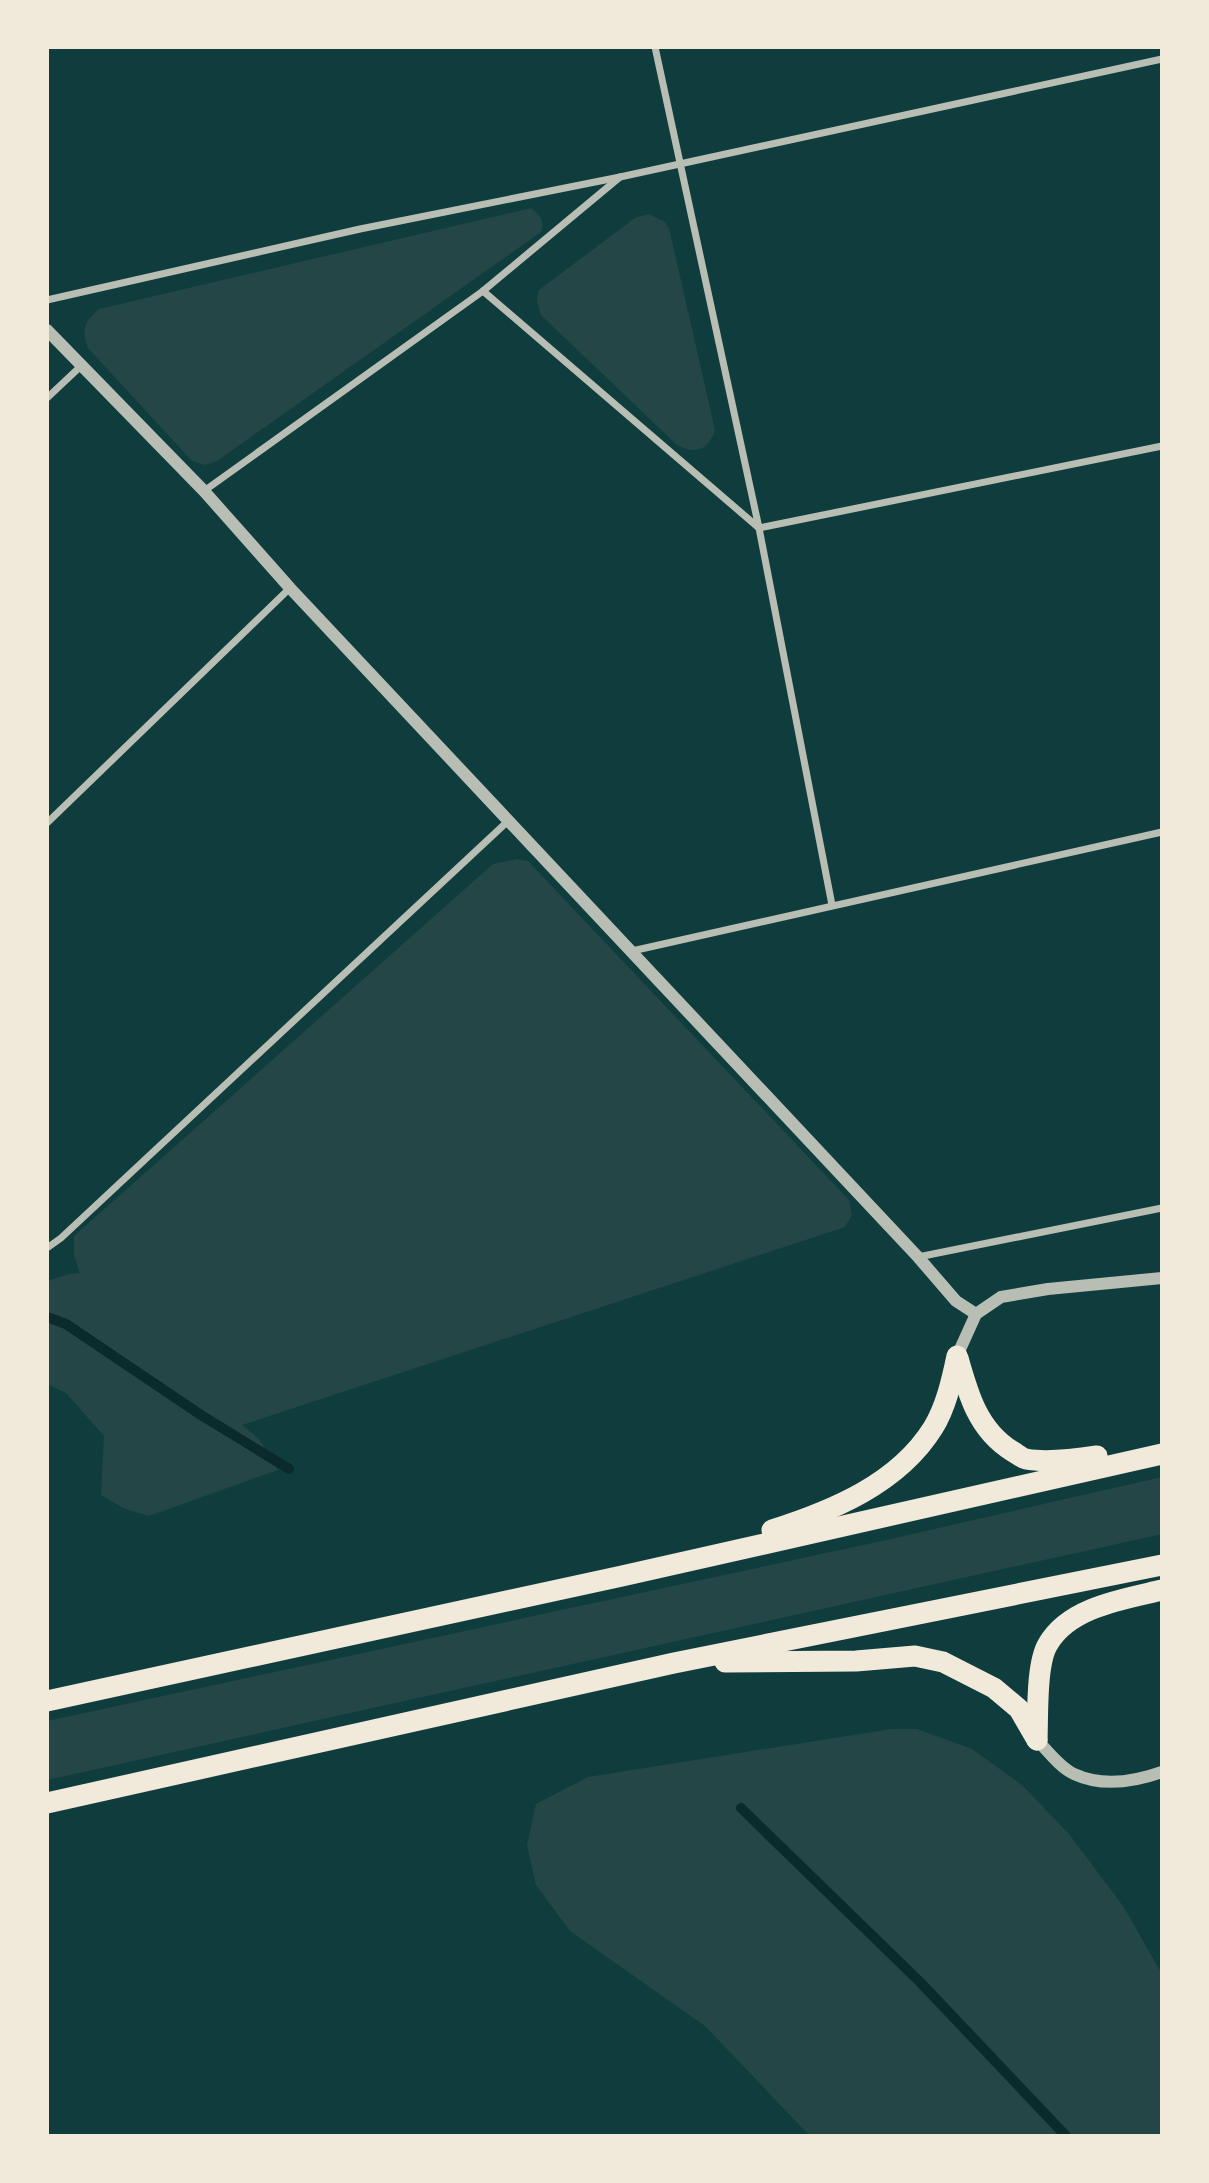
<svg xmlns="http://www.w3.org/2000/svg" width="1209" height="2183" font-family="Lora,serif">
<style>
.green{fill:#244646}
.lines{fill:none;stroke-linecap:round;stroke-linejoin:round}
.stream{stroke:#0a2a2b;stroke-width:10}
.minor{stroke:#b8beb3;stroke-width:7}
.tertiary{stroke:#b8beb3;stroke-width:12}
.motorway{stroke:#f1e9da;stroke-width:21}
</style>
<rect width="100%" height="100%" fill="#0f3d3e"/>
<!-- green -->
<g class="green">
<path d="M531,208C540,215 545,221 541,232L217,461L205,465L192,461L88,348C81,329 84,322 99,309Z"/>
<path d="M649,214L665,222L669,228L715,430C708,450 696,455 677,445L541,315L537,301L539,290L635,218Z"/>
<path d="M517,859L528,861L849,1200L852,1215L845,1227L242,1425L259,1439L278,1470L149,1516L125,1509L101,1495L104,1436L66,1393L47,1384V1281L69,1274L80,1273L74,1256V1236L493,864Z"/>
<path d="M1162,1477V1534L47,1780V1721L882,1541Z"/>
<path d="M891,1729H917L972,1749L1022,1785L1069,1834L1123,1906L1162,1974V2136H810L705,2026L570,1931L536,1885L527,1845L536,1804L588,1777Z"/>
</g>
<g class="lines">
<!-- stream -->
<g class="stream">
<path d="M47,1317L66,1324L201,1415L289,1469"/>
<path d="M741,1808L921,1983L1066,2136"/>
</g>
<!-- minor -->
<g class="minor">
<path d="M655,47L759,528L832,905"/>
<path d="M483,291L759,528L1162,446"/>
<path d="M47,300L360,229L620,177L1162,59"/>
<path d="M47,398L81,366"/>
<path d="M204,491L483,291L620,177"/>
<path d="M47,823L290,588"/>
<path d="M632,951L1162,832"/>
<path d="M47,1248L61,1238L508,821"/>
<path d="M918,1257L1162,1208"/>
</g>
<!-- tertiary -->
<g class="tertiary">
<path d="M47,330L204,491L290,588L918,1257L956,1301L976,1314"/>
<path d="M976,1314L1001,1297L1048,1289L1162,1278"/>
<path d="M957,1356L976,1314"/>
<path d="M1037,1740C1047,1750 1060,1768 1074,1774C1102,1787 1134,1782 1162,1772"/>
</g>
<!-- motorway -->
<g class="motorway">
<path d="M958,1358C968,1394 978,1430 1012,1451C1016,1453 1021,1458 1026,1459C1046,1463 1077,1459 1097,1456"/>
<path d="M772,1530C832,1511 898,1484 933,1428C946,1407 952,1380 957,1356"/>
<path d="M725,1662L856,1661L915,1656L943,1662L994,1688L1019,1709L1037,1740"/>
<path d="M47,1701L622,1576L1162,1454"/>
<path d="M1037,1740C1038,1716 1036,1663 1048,1644C1069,1607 1124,1599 1162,1590"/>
<path d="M47,1803L674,1663L1162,1565"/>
</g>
</g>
<!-- border -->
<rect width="1209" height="2183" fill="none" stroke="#f1e9da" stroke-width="98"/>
</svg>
